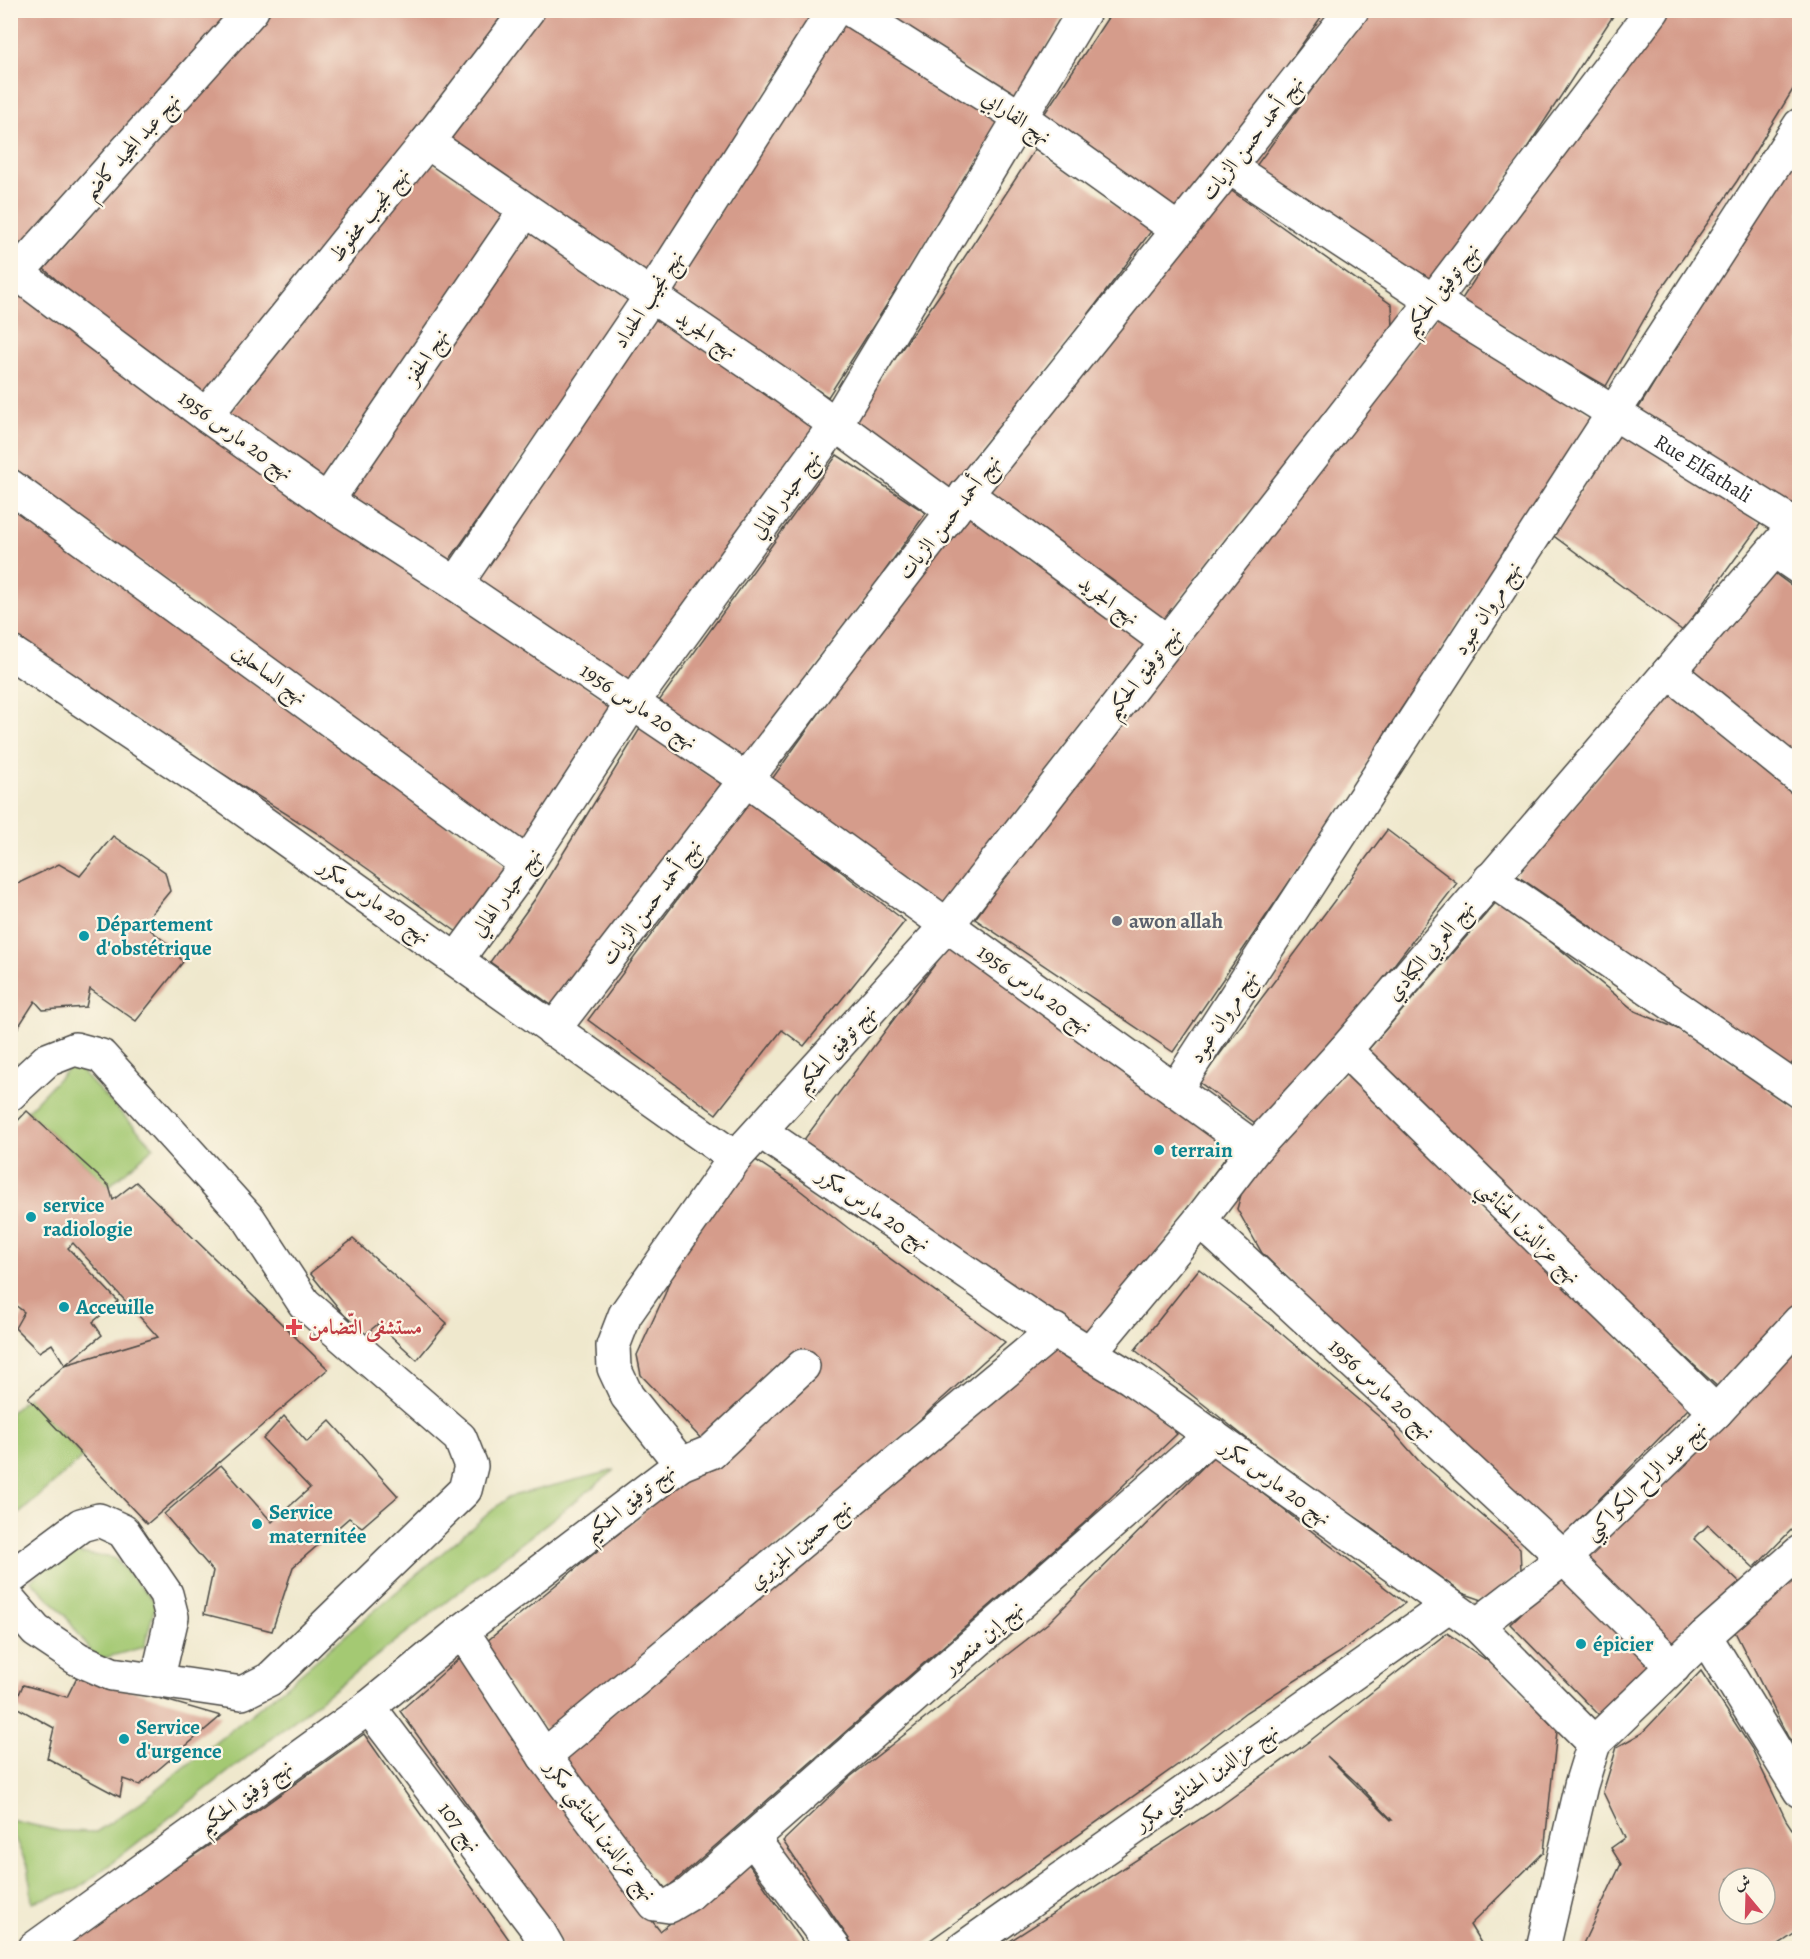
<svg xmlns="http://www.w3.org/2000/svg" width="1810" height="1959" font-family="Alegreya,Amiri,serif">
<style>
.green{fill:#a4c973;stroke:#687a4f;stroke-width:1.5}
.building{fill:#d59c8b;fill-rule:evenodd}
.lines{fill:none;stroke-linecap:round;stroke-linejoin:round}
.minor-casing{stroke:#484743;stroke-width:36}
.minor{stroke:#fff;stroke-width:33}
.worship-dot{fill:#6b7280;stroke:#fcf5e5;stroke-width:2}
.culture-dot{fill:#0f9aa8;stroke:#fcf5e5;stroke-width:2}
.health-dot{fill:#e0444e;stroke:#fcf5e5;stroke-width:2}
.labels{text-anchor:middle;stroke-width:4.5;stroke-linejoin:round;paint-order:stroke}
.street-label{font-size:21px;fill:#2b2b2b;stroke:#fcf5e5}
.worship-label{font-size:21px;font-weight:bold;fill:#5b616d;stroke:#fcf5e5;text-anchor:start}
.culture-label{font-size:21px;font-weight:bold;fill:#0d838f;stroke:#fcf5e5;text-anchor:start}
.health-label{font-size:21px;font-weight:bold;fill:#be3a42;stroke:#fcf5e5;text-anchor:start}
</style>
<rect width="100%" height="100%" fill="#fcf5e5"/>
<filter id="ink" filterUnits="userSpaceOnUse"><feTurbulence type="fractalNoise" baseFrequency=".0167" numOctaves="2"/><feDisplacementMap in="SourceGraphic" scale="12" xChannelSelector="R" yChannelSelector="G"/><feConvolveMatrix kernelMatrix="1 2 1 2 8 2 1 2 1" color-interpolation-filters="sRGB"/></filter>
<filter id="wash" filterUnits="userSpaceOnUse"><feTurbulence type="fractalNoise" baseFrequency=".008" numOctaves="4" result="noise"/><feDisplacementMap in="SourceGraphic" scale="24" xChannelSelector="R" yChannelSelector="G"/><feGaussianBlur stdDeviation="1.35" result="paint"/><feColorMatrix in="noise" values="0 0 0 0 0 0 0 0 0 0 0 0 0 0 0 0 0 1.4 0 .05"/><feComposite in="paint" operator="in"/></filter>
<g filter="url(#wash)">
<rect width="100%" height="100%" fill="#efe8cd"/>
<!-- green -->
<g class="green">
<path d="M73,1063L154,1147L109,1186L27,1111Z"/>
<path d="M28,1397L83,1457L11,1521L10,1413Z"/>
<path d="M615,1470L78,1889L32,1902L29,1870L11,1829L10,1820L59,1831L96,1832L136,1806L280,1691L508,1497Z"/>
<path d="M63,1551L114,1558L156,1603L144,1647L97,1660L64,1614L31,1580Z"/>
</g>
<g id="blocks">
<!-- building -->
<g class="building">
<path d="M10,10H242L10,266Z"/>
<path d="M272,10H506L438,107L199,404L44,269Z"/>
<path d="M536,10H821L646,274L440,136Z"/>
<path d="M863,10H1068L1017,98Z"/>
<path d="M1113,10H1326L1179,220L1037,125Z"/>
<path d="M1370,10H1617L1468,238L1431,289L1253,170Z"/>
<path d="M1667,10H1800V78L1737,181L1662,288L1606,386L1460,302L1524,203Z"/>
<path d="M844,16L1005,119L828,397L667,294Z"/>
<path d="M1800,144V494L1786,516L1632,419Z"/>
<path d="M1035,149L1152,230L948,500L846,429L943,290Z"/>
<path d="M422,157L507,214L319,486L226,418Z"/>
<path d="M1226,187L1392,305L1393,327L1275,487L1245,515L1159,626L989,492Z"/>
<path d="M531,228L634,300L445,566L344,497Z"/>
<path d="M26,286L617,708L522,846L10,465V305Z"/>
<path d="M653,312L816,427L628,689L467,579Z"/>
<path d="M1440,312L1599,419L1470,606L1385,733L1352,790L1173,1052L975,919L1066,792Z"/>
<path d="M1625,427L1761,523L1683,631L1551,534Z"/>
<path d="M837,455L926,513L743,771L654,708Z"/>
<path d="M10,504L509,870L464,937L317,833L114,706L10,636Z"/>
<path d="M966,508L1146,643L944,911L767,786Z"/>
<path d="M1765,566L1800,592V761L1683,673Z"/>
<path d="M1670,693L1800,797V1054L1781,1076L1589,925L1516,875Z"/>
<path d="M641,727L724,786L564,1014L490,962L535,899Z"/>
<path d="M750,801L905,921L804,1046L782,1030L716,1114L588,1020Z"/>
<path d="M1387,830L1457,883L1266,1131L1199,1082Z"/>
<path d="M113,836L165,872L170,891L143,924L173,948L183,962L136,1021L90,989L86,1007L43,1010L35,1001L10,1040V887L59,864L80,876Z"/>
<path d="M1499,899L1635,1011L1697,1037L1800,1112V1302L1719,1388L1360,1059Z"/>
<path d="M956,936L1234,1146L1094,1338L800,1145Z"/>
<path d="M1349,1070L1689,1408L1556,1543L1262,1253L1237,1209L1245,1180Z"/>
<path d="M27,1111L109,1186L113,1200L136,1182L328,1369L147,1524L28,1398L65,1365L158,1337L73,1243L68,1248L118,1301L93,1322L102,1335L65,1365L52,1344L39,1352L15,1328L24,1312L10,1301V1129Z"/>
<path d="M751,1157L792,1184L848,1228L1005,1342L933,1407L893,1447L553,1739L481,1646L640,1516L708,1446L641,1375L637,1355L665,1294L678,1256Z"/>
<path d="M353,1239L447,1323L417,1360L378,1324L362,1337L310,1273Z"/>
<path d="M1199,1269L1269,1323L1383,1420L1418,1460L1520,1548L1521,1570L1488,1602L1462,1593L1366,1524L1318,1495L1135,1350Z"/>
<path d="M1800,1332V1521L1754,1568L1708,1525L1694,1539L1743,1586L1676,1653L1581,1559Z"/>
<path d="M1056,1342L1120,1376L1177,1434L1083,1524L666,1889L557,1759Z"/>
<path d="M284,1416L307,1442L330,1421L398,1496L362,1527L349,1518L293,1567L272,1631L204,1614L213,1571L164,1514L221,1465L272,1522L310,1488L263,1439Z"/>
<path d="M1214,1456L1405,1603L1339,1653L1246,1712L1183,1761L919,1948H855L783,1841L850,1777L1048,1623Z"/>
<path d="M1800,1569V1751L1788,1737L1732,1626Z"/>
<path d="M1562,1574L1651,1665L1599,1715L1510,1624Z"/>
<path d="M1447,1633L1505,1673L1557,1731L1544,1852L1470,1925L1484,1948H999L1219,1807L1311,1740ZM1327,1756L1356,1782L1392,1820H1391Z"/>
<path d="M461,1657L601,1856L660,1931L748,1863L807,1948H564L472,1811L400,1711Z"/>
<path d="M1701,1671L1752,1749L1786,1820L1800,1841V1930L1773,1948H1581L1621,1864L1611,1848L1625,1838L1603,1792L1617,1747L1642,1733ZM1729,1878H1765V1914H1729Z"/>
<path d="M78,1675L221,1716L140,1785L123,1779L120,1797L47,1758L54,1728L14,1706L23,1685L67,1697Z"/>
<path d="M364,1734L515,1948H61L139,1892L211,1844Z"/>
</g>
</g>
</g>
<g filter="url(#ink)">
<use href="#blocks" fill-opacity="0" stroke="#484743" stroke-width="1.5"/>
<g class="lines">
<!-- minor casing -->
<g class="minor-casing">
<g id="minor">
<path d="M851,10L1020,117L1178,230"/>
<path d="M427,142L783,386L953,511"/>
<path id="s1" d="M1229,167L1433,301L1795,525"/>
<path d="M17,273L206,415L327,501L456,584L745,779L1255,1148"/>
<path d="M10,281L252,10"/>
<path d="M206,415L427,142L528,10"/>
<path d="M10,486L527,864"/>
<path d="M966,494L1166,641"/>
<path d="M327,501L525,211"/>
<path d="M1775,551L1800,568"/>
<path d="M456,584L651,296L834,10"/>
<path d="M10,652L225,796L735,1158"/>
<path d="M1669,672L1800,778"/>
<path d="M1490,879L1800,1092"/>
<path d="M457,959L527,864L633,702L835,425L1085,10"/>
<path d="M553,1030L953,511L1229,167L1352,10"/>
<path d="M1345,1050L1716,1412"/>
<path d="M1175,1090L1800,125"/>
<path d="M10,1094L47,1060L75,1049L101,1056L249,1219L304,1303L460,1438L471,1466L465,1490L270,1679L242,1693L112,1674L78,1659L36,1631L10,1601"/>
<path d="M760,1131L1039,1322L1131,1378L1477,1625L1594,1743L1581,1785L1543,1948"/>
<path d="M1200,1220L1564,1558L1674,1667"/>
<path d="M1091,1351L1200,1220L1255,1148L1345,1050L1800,519"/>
<path d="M681,1464L711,1452L803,1366"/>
<path d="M10,1578L81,1525L99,1520L123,1531L166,1594L172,1617L157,1681"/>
<path d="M1477,1625L1564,1558L1716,1412L1800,1321"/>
<path d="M462,1631L544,1756L655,1904L669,1906L689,1894L1212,1435"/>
<path d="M1705,1636L1800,1791"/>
<path d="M369,1707L536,1927L548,1948"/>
<path d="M1594,1743L1705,1636L1800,1552"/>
<path d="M544,1756L1055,1330"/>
<path d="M753,1839L834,1948"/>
<path d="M35,1948L369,1707L462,1631L681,1464L627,1396L614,1368L613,1346L625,1315L735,1158L947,925L1433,301L1653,10"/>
<path d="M964,1948L1448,1606"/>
</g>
</g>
<!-- minor -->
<use href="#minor" class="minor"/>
</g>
</g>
<!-- markers -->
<circle class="worship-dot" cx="1117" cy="921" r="6"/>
<g class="culture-dot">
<circle cx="84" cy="936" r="6"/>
<circle cx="1159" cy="1150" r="6"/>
<circle cx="31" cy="1217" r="6"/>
<circle cx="64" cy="1307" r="6"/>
<circle cx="257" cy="1524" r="6"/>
<circle cx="1581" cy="1644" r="6"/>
<circle cx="124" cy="1739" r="6"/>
</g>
<path class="health-dot" d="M291 1318h6v6h6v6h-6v6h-6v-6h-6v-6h6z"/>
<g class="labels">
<!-- street labels -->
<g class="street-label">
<text transform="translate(1017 117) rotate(34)" y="7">نهج الفارابي</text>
<text transform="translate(1252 138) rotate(-52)" y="7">نهج أحمد حسن الزيات</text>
<text transform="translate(131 146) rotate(-48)" y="7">نهج عبد المجيد كاضم</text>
<text transform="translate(369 214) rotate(-51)" y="7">نهج نجيب محفوظ</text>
<text transform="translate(1441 289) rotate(-52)" y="7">نهج توفيق الحكيم</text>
<text transform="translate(648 299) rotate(-57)" y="7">نهج نجيب الحداد</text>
<text transform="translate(707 334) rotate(34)" y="7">نهج الجريد</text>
<text transform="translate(426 356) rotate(-56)" y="7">نهج الحفز</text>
<text transform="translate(236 435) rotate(36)" y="7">نهج 20 مارس 1956</text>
<text dy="7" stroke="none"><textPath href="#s1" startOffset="562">Rue Elfathali</textPath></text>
<text transform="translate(785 494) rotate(-54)" y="7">نهج حيدر الهالي</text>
<text transform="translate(949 517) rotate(-52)" y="7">نهج أحمد حسن الزيات</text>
<text transform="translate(1109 600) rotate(36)" y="7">نهج الجريد</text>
<text transform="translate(1487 608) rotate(-57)" y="7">نهج مروان عبود</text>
<text transform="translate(1143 672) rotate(-52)" y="7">نهج توفيق الحكيم</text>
<text transform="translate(270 674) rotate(36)" y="7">نهج الساحلين</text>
<text transform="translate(639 706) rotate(34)" y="7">نهج 20 مارس 1956</text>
<text transform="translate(506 892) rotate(-54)" y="7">نهج حيدر الهالي</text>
<text transform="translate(375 901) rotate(35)" y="7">نهج 20 مارس مكرر</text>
<text transform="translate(651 902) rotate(-53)" y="7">نهج أحمد حسن الزيات</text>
<text transform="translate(1430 950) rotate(-50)" y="7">نهج العربي الكبادي</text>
<text transform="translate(1035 989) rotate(36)" y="7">نهج 20 مارس 1956</text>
<text transform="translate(1223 1016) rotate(-57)" y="7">نهج مروان عبود</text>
<text transform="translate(835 1048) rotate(-48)" y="7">نهج توفيق الحكيم</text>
<text transform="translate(874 1209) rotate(34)" y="7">نهج 20 مارس مكرر</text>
<text transform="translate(1529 1232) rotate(45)" y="7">نهج عزالدّين الحنّاشي</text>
<text transform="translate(1382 1389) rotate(43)" y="7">نهج 20 مارس 1956</text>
<text transform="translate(1645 1480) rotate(-44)" y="7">نهج عبد الراح الكواكبي</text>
<text transform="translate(1276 1482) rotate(36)" y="7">نهج 20 مارس مكرر</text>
<text transform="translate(629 1502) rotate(-39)" y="7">نهج توفيق الحكيم</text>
<text transform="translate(800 1544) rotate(-40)" y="7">نهج حسين الجزيري</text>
<text transform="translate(983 1637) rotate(-41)" y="7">نهج إبن منصور</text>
<text transform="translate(1206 1777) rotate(-35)" y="7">نهج عزالدين الحناشي مكرر</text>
<text transform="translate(245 1796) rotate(-36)" y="7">نهج توفيق الحكيم</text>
<text transform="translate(460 1827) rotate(53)" y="7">نهج 107</text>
<text transform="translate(601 1830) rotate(53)" y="7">نهج عزالدين الحناشي مكرر</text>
</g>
<!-- worship labels -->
<g class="worship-label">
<text x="1129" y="928">awon allah</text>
</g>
<!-- culture labels -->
<g class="culture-label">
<text x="96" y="931">Département<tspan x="96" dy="24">d'obstétrique</tspan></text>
<text x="1171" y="1157">terrain</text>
<text x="43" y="1212">service<tspan x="43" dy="24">radiologie</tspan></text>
<text x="76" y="1314">Acceuille</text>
<text x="269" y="1519">Service<tspan x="269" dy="24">maternitée</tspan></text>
<text x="1593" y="1651">épicier</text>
<text x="136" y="1734">Service<tspan x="136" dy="24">d'urgence</tspan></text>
</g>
<!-- health labels -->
<g class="health-label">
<text x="308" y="1334">مستشفى التّضامن</text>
</g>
</g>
<!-- margin -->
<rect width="1810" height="1959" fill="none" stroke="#fcf5e5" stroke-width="36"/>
<!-- north arrow -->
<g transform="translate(1747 1896) rotate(341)"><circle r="28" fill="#fcf5e5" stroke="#a8a49b" stroke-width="1.5"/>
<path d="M0-4.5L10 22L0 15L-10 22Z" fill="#d1495b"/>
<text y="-9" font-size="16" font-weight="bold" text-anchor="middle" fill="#2b2b2b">ش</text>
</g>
</svg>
